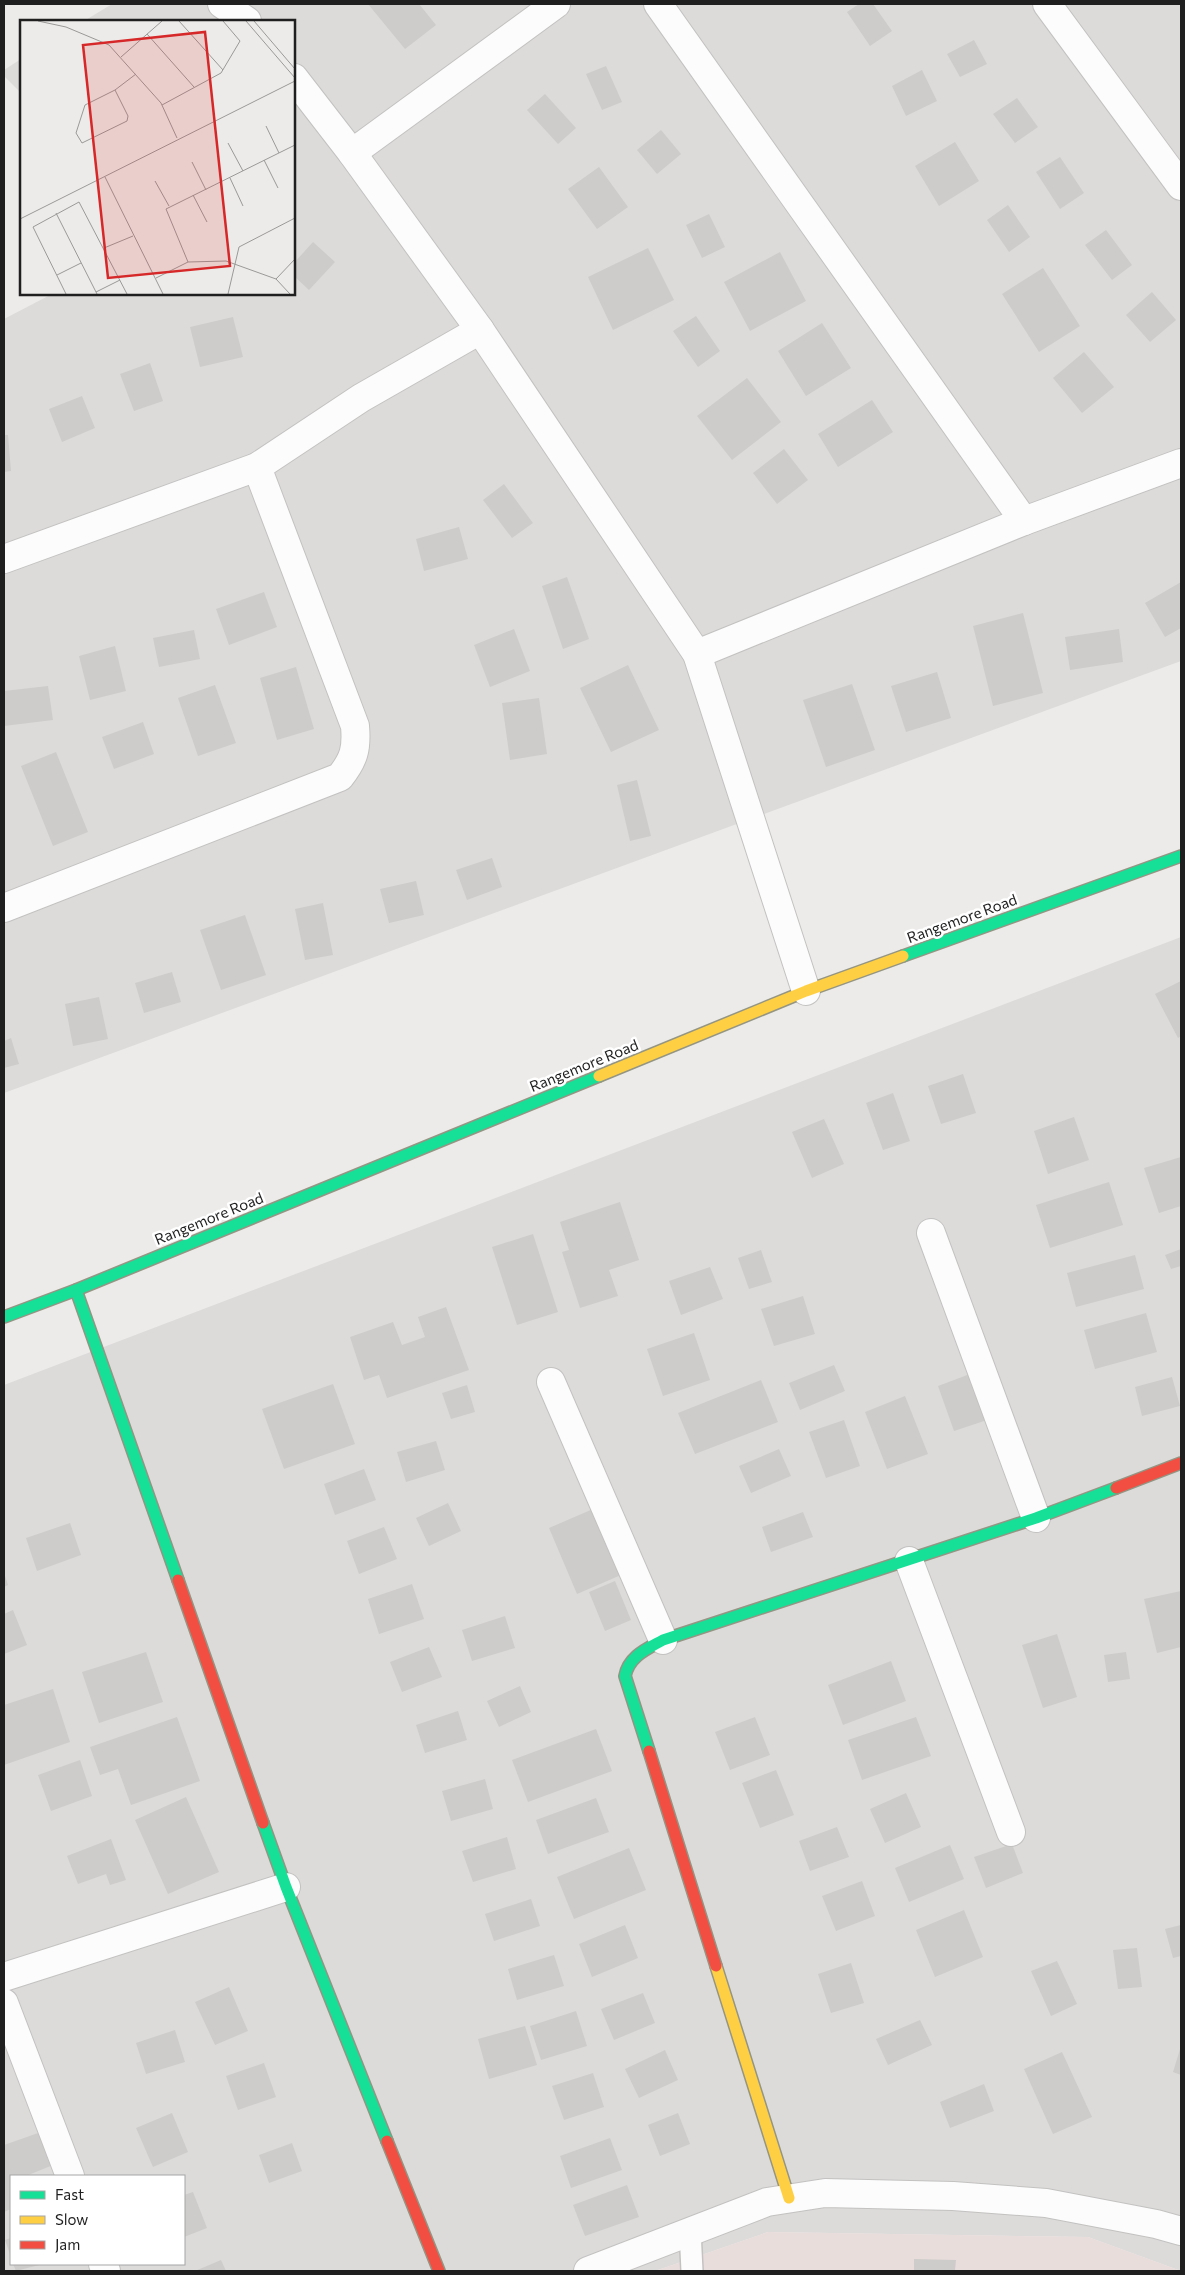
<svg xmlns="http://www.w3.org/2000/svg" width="1185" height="2275" font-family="Commissioner,sans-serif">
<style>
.residential{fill:#dcdbda;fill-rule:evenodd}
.commercial{fill:#e9dddc}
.building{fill:#ceccca}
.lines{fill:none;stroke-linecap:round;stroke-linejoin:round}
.lane-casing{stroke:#c3c2c1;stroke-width:24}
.street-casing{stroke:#c3c2c1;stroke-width:30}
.fast-casing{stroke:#949583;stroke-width:14}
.slow-casing{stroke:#949583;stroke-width:14}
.jam-casing{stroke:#949583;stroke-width:14}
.lane{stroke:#fcfcfc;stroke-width:21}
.street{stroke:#fcfcfc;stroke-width:28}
.fast{stroke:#16e098;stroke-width:11}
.slow{stroke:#ffcf43;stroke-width:11}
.jam{stroke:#f24e42;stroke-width:11}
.labels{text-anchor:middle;stroke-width:5;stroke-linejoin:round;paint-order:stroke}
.street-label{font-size:15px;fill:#1f1f1f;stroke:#fff}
.inset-road{fill:none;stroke:#9b9998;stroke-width:1}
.view{fill:#d62828;fill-opacity:0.15;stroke:#d62828;stroke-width:2.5}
.inset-edge{fill:none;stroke:#1f1f1f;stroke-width:2.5}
</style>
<rect width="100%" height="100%" fill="#edebe9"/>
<!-- residential -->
<g class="residential">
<path d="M112,4H1181V661L4,1093V319L52,294H294V21H84Z"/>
<path d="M21,59V93L4,76V70Z"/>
<path d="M1181,937V2271L1088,2237L768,2232L655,2271H4V1385ZM11,2176H184V2264H11Z"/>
</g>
<!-- commercial -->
<path class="commercial" d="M768,2232L1088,2237L1181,2271H655Z"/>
<!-- building -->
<g class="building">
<path d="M368,4H419L436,25L405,49Z"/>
<path d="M859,4H873L892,31L870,46L847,12Z"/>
<path d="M974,40L987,64L960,77L947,54Z"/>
<path d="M606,66L622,102L602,110L586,74Z"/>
<path d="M922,70L937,101L906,116L892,86Z"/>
<path d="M545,94L576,128L558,144L527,110Z"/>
<path d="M1017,98L1038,127L1015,143L993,114Z"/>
<path d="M661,130L681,154L657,174L637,150Z"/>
<path d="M955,142L979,181L939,206L915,166Z"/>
<path d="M1060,157L1084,193L1060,209L1036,172Z"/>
<path d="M599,167L628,207L597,229L568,189Z"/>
<path d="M1008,205L1030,237L1009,252L987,220Z"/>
<path d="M709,214L725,247L702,258L686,225Z"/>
<path d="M1106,230L1132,265L1112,280L1085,245Z"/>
<path d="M313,242L335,262L309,290L294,276V263Z"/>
<path d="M648,248L674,300L613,330L588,277Z"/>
<path d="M780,252L806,301L750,331L724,282Z"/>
<path d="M1043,268L1080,326L1039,352L1002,294Z"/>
<path d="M1152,292L1176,320L1150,342L1126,315Z"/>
<path d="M696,316L720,351L698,367L673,331Z"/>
<path d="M233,317L243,357L200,367L190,327Z"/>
<path d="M822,323L851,368L806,396L778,351Z"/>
<path d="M1084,352L1114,387L1082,413L1053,378Z"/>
<path d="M150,363L163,401L134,411L120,374Z"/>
<path d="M747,378L781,422L732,460L697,416Z"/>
<path d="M82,396L95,428L62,442L49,409Z"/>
<path d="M872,400L893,432L838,467L818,434Z"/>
<path d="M4,435H8L11,471L4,472Z"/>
<path d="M784,449L808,480L777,504L753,473Z"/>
<path d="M504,484L533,523L512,538L483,500Z"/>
<path d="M459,527L468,559L424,571L416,539Z"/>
<path d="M567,577L589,639L563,649L542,586Z"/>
<path d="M1181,582V628L1165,637L1145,603Z"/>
<path d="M264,592L277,627L229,645L216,609Z"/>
<path d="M1023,613L1043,693L993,706L973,626Z"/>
<path d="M514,629L530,671L490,687L474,645Z"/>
<path d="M1119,629L1123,662L1070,670L1065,637Z"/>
<path d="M194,630L200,659L159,667L153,638Z"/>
<path d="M115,646L126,691L90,700L79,656Z"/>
<path d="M628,665L659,730L611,752L580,688Z"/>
<path d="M296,667L314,729L277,740L260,678Z"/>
<path d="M937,672L951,718L906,732L891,686Z"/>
<path d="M852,684L875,750L826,767L803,700Z"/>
<path d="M215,685L236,743L198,756L178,698Z"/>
<path d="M48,686L53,720L4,726V691Z"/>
<path d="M539,698L547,754L510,760L502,703Z"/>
<path d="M143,722L154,754L114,769L102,737Z"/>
<path d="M56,752L88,832L53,846L21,766Z"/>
<path d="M637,780L651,836L630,841L617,785Z"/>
<path d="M492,858L502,887L467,900L456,870Z"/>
<path d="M416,881L424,915L389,923L380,889Z"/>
<path d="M323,903L333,955L305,960L295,909Z"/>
<path d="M245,915L266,975L221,990L200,930Z"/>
<path d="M172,972L181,1002L144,1013L135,983Z"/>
<path d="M1181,981V1036L1178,1038L1155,994Z"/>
<path d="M99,997L108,1039L73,1046L65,1004Z"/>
<path d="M11,1038L19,1064L4,1068V1041Z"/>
<path d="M963,1074L976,1113L941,1124L928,1086Z"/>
<path d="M893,1093L910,1141L883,1150L866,1103Z"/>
<path d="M1074,1117L1089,1160L1048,1174L1034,1131Z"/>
<path d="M824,1119L844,1164L812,1178L792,1132Z"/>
<path d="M1181,1157V1206L1159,1213L1144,1168Z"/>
<path d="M1109,1182L1123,1225L1050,1248L1036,1205Z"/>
<path d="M620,1202L639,1260L609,1270L618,1296L580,1308L562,1252L569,1250L560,1222Z"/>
<path d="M533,1234L558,1312L517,1325L492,1247Z"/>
<path d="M1181,1249V1266L1171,1269L1165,1255Z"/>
<path d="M761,1250L772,1282L749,1289L738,1258Z"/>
<path d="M1135,1255L1144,1289L1076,1307L1067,1273Z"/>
<path d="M710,1267L723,1299L681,1315L669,1281Z"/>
<path d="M803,1296L815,1334L774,1346L761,1309Z"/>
<path d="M446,1307L469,1370L387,1398L379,1375L364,1380L350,1337L393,1322L402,1345L425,1337L418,1317Z"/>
<path d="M1146,1313L1157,1352L1095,1369L1084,1330Z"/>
<path d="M694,1333L710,1380L663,1396L647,1349Z"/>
<path d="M834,1365L845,1391L800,1410L789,1383Z"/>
<path d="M970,1374L987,1420L954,1431L938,1386Z"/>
<path d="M1172,1377L1180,1406L1142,1416L1135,1387Z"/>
<path d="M761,1380L778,1422L695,1454L678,1413Z"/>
<path d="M333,1384L355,1444L284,1469L262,1409Z"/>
<path d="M467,1385L475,1412L451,1419L442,1393Z"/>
<path d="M905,1396L928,1454L887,1469L865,1412Z"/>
<path d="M844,1420L860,1466L826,1478L809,1432Z"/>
<path d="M436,1441L445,1470L406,1482L397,1452Z"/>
<path d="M779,1449L791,1476L751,1493L739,1466Z"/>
<path d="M364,1469L376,1500L335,1515L324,1484Z"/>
<path d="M448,1503L461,1531L429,1546L416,1518Z"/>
<path d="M593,1509L621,1575L577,1594L549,1528Z"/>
<path d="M803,1512L813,1537L771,1552L762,1527Z"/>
<path d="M70,1523L81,1555L37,1571L26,1538Z"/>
<path d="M384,1527L397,1559L359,1574L347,1541Z"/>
<path d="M4,1573L8,1585L4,1587Z"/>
<path d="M615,1581L631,1620L605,1631L589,1592Z"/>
<path d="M412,1584L424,1619L379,1634L368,1599Z"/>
<path d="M1181,1591V1647L1157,1653L1144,1599Z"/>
<path d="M13,1610L27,1645L4,1654V1614Z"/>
<path d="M505,1616L515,1648L472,1661L462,1630Z"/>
<path d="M1057,1634L1077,1697L1043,1708L1022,1645Z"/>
<path d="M429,1647L442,1677L402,1692L390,1662Z"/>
<path d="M146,1652L163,1702L99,1723L82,1672Z"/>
<path d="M1126,1652L1130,1679L1108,1682L1104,1655Z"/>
<path d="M891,1661L906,1701L843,1725L828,1685Z"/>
<path d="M520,1686L531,1712L499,1727L487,1701Z"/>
<path d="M53,1689L70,1742L4,1765V1705Z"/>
<path d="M458,1711L467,1740L425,1753L416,1725Z"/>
<path d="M177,1717L200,1781L131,1805L118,1769L100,1775L90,1747Z"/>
<path d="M755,1717L770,1755L730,1770L715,1732Z"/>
<path d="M916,1717L931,1756L862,1780L848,1740Z"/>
<path d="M596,1729L612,1771L528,1802L512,1760Z"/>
<path d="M80,1760L92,1796L51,1811L38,1775Z"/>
<path d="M776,1770L794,1815L760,1828L742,1783Z"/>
<path d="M485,1779L493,1809L451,1821L442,1791Z"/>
<path d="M906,1793L921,1827L885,1843L870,1809Z"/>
<path d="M186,1797L219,1872L168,1894L135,1820Z"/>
<path d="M596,1798L609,1832L548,1854L536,1820Z"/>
<path d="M837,1827L849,1857L810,1871L799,1841Z"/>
<path d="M507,1837L516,1869L473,1882L462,1851Z"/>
<path d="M111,1839L126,1880L110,1885L106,1874L78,1884L67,1856Z"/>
<path d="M1012,1844L1023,1873L986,1888L974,1857Z"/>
<path d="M950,1845L964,1879L909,1902L895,1868Z"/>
<path d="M629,1848L646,1890L574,1919L557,1877Z"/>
<path d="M862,1881L875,1916L836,1931L822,1896Z"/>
<path d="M531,1899L540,1926L494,1941L485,1914Z"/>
<path d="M964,1910L983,1957L935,1977L916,1930Z"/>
<path d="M625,1925L638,1958L592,1977L579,1944Z"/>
<path d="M1181,1925V1956L1173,1958L1165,1929Z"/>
<path d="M1137,1948L1142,1987L1118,1989L1113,1950Z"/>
<path d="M554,1955L564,1986L517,2000L508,1969Z"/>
<path d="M1057,1961L1077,2004L1051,2016L1031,1971Z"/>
<path d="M851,1963L864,2003L831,2013L818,1974Z"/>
<path d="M229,1987L248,2031L215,2045L195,2002Z"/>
<path d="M643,1993L655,2023L614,2040L601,2009Z"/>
<path d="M576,2011L587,2046L541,2060L530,2026Z"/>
<path d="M920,2020L932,2045L888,2065L876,2039Z"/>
<path d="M525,2026L537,2065L489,2079L478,2039Z"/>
<path d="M175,2030L185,2062L146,2074L136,2043Z"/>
<path d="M1181,2046V2075L1173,2072Z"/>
<path d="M665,2050L678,2080L639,2098L625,2069Z"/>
<path d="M1062,2052L1092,2117L1053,2134L1024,2069Z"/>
<path d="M264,2063L276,2097L238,2110L226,2076Z"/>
<path d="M593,2073L604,2107L564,2120L552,2086Z"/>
<path d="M984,2084L994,2111L950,2128L940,2102Z"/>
<path d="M172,2113L188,2152L153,2167L136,2128Z"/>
<path d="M678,2113L690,2144L660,2156L648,2125Z"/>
<path d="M41,2132L53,2165L26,2176H11V2209L4,2212V2145Z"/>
<path d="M610,2138L622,2170L571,2188L560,2156Z"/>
<path d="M292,2143L302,2171L269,2183L259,2155Z"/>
<path d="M627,2185L639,2217L585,2236L573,2205Z"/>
<path d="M193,2192L207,2228L184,2237V2195Z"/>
<path d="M11,2238V2257L5,2240Z"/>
<path d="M914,2259L956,2260L955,2271H914Z"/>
<path d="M221,2260L226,2271H195Z"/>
<path d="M13,2264H43L16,2271Z"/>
</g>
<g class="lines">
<!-- lane casing -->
<g class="lane-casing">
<path id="lane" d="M690,2230L692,2271"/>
</g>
<!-- street casing -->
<g class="street-casing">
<g id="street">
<path d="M222,4L247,21"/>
<path d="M658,4L1024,521"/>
<path d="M1047,4L1181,186"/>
<path d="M294,78L352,153L480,330L697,654L806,991"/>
<path d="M352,153L556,4"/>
<path d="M4,559L257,467L361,398L480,330"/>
<path d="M697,654L1024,521L1181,463"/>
<path d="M4,908L340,777C354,759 357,749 355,726L257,467"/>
<path d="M931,1233L1036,1518"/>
<path d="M551,1382L663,1640"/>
<path d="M909,1561L1011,1832"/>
<path d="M4,1977L286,1887"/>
<path d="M4,2003L70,2176"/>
<path d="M103,2264L106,2271"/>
<path d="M588,2271L767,2202L825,2193L953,2196L1046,2203L1156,2224L1181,2231"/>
</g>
</g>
<!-- fast casing -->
<g class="fast-casing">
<g id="fast">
<path d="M903,956L1181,856"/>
<path d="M76,1290L178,1580"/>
<path d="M4,1317L76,1290L599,1076"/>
<path d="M649,1751L625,1676C629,1656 647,1649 663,1640L1036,1518L1116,1488"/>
<path d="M263,1823L286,1887L387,2141"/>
</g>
</g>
<!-- slow casing -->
<g class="slow-casing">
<g id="slow">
<path d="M599,1076L806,991L903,956"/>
<path d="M716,1966L789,2198"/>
</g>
</g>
<!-- jam casing -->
<g class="jam-casing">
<g id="jam">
<path d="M1116,1488L1181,1463"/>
<path d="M178,1580L263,1823"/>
<path d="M649,1751L716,1966"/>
<path d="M387,2141L439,2271"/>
</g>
</g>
<!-- lane -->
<use href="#lane" class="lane"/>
<!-- street -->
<use href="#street" class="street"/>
<!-- fast -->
<use href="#fast" class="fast"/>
<!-- slow -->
<use href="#slow" class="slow"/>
<!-- jam -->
<use href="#jam" class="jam"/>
</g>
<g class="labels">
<!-- street labels -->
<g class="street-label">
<text transform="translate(962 919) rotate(-20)" y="5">Rangemore Road</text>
<text transform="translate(584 1066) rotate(-22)" y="5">Rangemore Road</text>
<text transform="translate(209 1219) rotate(-22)" y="5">Rangemore Road</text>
</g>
</g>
<!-- overview -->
<g transform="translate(20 20)">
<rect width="275" height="275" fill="#edebe9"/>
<path class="inset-road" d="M18,1L46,7L89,25L141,83L157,118M159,1L203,50M226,1L275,58M234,1L275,49M127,14L174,67M101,37L142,1M95,70L108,96L107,101L62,123L56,113L65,85L95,70L116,54M142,85L201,53L220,21L203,1M246,106L259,133M208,123L223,151M244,140L258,168M172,142L186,170M85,157L143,274M210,158L223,186M135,161L149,186M173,175L187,202M36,193L77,274M0,199L275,61M84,228L113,216M168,242L146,189L275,125M37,255L61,243M136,258L168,242L206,241L256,259L270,274M256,259L275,239M76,272L100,260M46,274L13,207L59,182L107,274M208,274L219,227L275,198"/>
<path class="view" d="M185,12L210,246L88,258L63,25Z"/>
<rect width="275" height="275" class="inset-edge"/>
</g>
<!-- border -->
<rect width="1185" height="2275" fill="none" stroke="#1f1f1f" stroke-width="10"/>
<!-- legend -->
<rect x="10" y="2175" width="175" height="90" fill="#ffffff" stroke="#a5a5a5"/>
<rect x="20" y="2191" width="25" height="8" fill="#16e098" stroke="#a5a5a5"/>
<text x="55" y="2200" font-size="15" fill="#1f1f1f">Fast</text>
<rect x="20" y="2216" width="25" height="8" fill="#ffcf43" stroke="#a5a5a5"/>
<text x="55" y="2225" font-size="15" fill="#1f1f1f">Slow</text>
<rect x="20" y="2241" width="25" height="8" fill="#f24e42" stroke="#a5a5a5"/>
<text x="55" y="2250" font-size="15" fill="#1f1f1f">Jam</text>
</svg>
